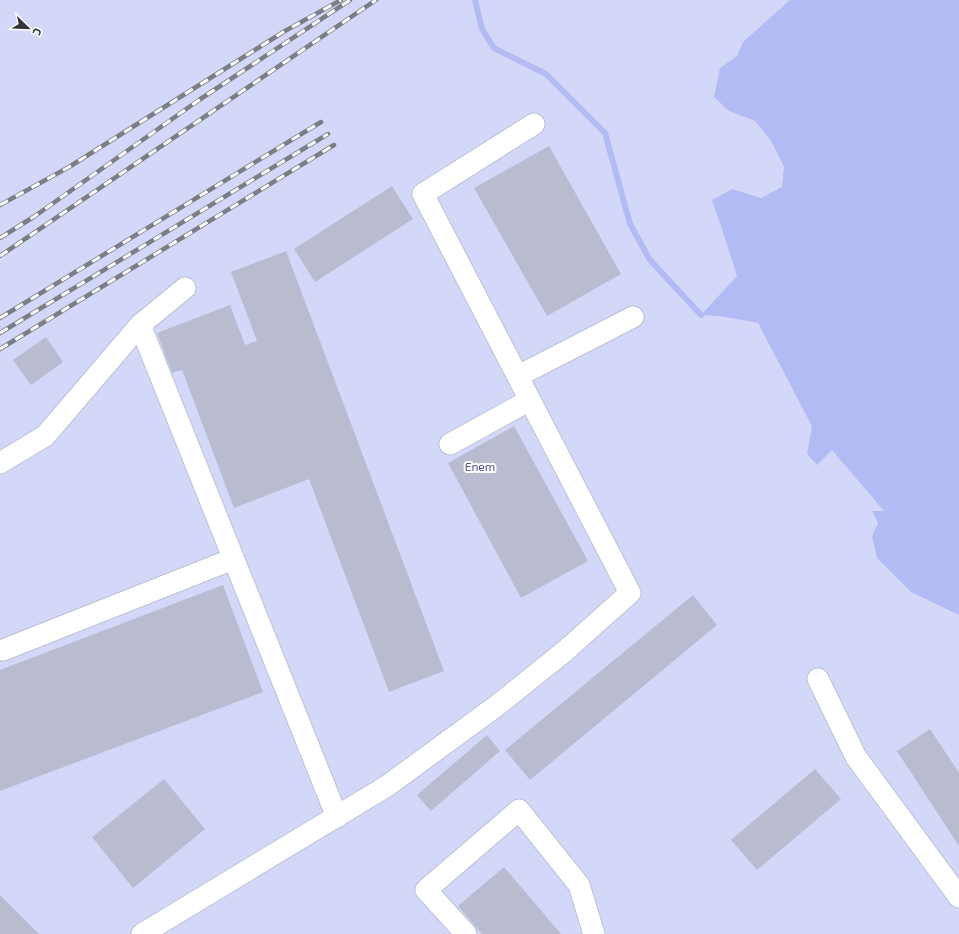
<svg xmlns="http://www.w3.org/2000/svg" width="959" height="934" font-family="'Exo 2',sans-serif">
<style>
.green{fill:#d3d8f9}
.water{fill:#b3bbf5}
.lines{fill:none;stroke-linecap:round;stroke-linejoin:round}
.stream{stroke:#b3bbf5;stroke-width:6}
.building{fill:#b9bcd0}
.minor-casing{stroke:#bec1d5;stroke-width:23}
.minor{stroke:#fff;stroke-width:21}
.rail-casing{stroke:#7c7d85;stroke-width:4.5}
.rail{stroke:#fff;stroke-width:3;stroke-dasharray:9;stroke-linecap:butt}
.labels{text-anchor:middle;stroke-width:4;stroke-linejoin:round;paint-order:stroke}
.park-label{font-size:12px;fill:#494d93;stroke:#fff}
</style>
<rect width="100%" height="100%" fill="#f3f4fd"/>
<!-- green -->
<rect class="green" x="0" y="0" width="959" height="934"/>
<!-- water -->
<path class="water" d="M790,0H959V615L911,592L877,558L872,536L878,523L872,511H884L832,450L817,465L807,454L812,426L758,323L720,316L701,315L737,276L723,232L712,200L732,189L761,198L782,187L784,167L770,139L755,121L729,111L714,97L720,68L737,56L743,42Z"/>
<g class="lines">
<!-- stream -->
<path class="stream" d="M475,0L482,29L494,48L546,74L605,133L630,224L650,260L701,315"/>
</g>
<!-- building -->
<g class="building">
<path d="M549,146L621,274L547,316L474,188Z"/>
<path d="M392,186L413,219L315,282L294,249Z"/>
<path d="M286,251L444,671L389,692L309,479L234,508L182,370L172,373L157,333L230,305L245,345L257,341L231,272Z"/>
<path d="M46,337L63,362L31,385L13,360Z"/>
<path d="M514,426L588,561L521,598L448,463Z"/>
<path d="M223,585L263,692L0,791V670Z"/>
<path d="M693,595L717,625L530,780L505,750Z"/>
<path d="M930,729L959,773V846L897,751Z"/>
<path d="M487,735L500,751L431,811L417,795Z"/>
<path d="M815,769L841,799L757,870L731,840Z"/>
<path d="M164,779L205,829L133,888L92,837Z"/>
<path d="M504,867L561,934H482L458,906Z"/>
<path d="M0,895L39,934H0Z"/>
</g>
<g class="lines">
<!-- minor casing -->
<g class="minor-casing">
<g id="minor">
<path d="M140,325L337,817"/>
<path d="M518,376L633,317"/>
<path d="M450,444L530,400"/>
<path d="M0,463L45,436L140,325L185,288"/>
<path d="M3,650L233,559"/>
<path d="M818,679L856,757L959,897"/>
<path d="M142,934L387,786L499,704L565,651L630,593L423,194L534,124"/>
<path d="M466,934L426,890L519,810L579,885L594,934"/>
</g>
</g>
<!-- minor -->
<use href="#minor" class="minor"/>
<!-- rail casing -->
<g class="rail-casing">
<g id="rail">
<path d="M0,205L69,167L285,31L341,0"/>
<path d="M0,238L35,216L199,100L350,0"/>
<path d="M0,256L376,0"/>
<path d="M0,318L321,122"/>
<path d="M0,333L328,134"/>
<path d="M0,349L334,145"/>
</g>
</g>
<!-- rail -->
<use href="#rail" class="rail"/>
</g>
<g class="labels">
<!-- park labels -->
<g class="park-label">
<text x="480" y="471">Enem</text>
</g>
</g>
<!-- north arrow -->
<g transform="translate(28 28) rotate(113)" stroke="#ffffff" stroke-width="3" paint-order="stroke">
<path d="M0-3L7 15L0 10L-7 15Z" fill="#32333b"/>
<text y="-6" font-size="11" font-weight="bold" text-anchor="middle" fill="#32333b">С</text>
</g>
</svg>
